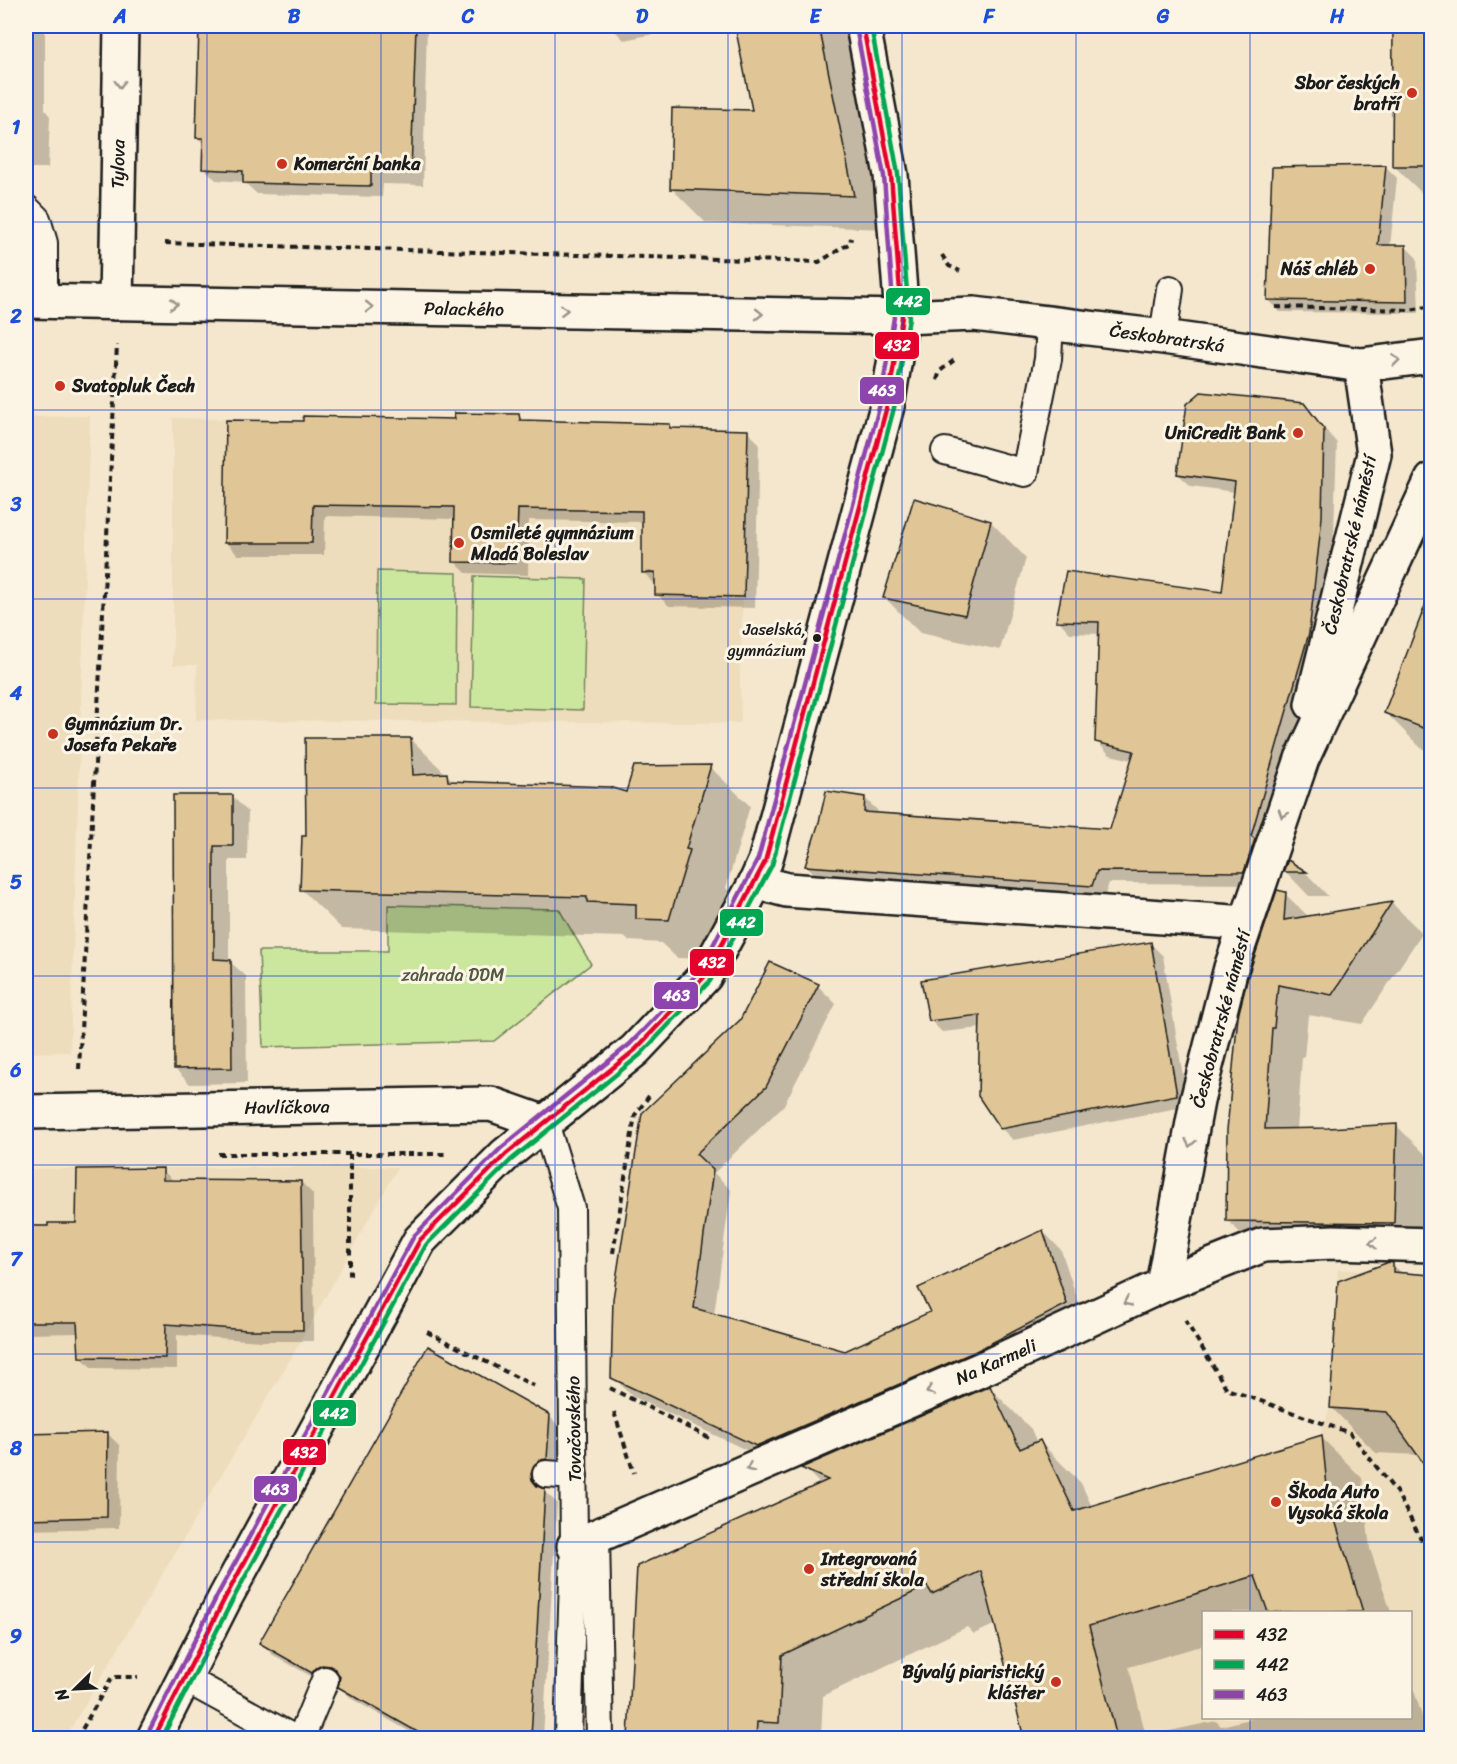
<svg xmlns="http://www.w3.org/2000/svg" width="1457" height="1764" font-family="Sriracha,sans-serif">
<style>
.built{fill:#eeddbc;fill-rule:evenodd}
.green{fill:#cbe79e;stroke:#74825d;stroke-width:1.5}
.shadow{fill:#0003}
.building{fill:#e0c696;stroke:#1c1c1c;stroke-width:1.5}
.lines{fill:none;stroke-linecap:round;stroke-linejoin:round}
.lane-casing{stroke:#1c1c1c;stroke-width:30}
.street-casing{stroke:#1c1c1c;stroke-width:38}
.secondary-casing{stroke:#1c1c1c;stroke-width:38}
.path{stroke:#1c1c1c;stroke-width:4;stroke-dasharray:6 4.5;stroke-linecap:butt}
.lane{stroke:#fcf5e5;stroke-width:26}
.street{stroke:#fcf5e5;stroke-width:33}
.secondary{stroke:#fcf5e5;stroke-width:33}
.bus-1-casing{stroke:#fcf5e5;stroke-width:9}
.bus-2-casing{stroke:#fcf5e5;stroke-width:9}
.bus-3-casing{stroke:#fcf5e5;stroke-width:9}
.bus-1{stroke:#e4002b;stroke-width:4.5}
.bus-2{stroke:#00a651;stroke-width:4.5}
.bus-3{stroke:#8e44ad;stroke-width:4.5}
.oneway{stroke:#97938b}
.grid{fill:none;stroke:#1d4ed8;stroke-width:1.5;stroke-opacity:0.55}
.poi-dot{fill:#c8321e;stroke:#fcf5e5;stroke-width:2}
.bus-dot{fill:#1c1c1c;stroke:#fcf5e5;stroke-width:2}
.labels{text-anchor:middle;stroke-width:6;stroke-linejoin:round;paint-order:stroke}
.bus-label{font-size:16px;fill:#1c1c1c;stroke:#fcf5e5;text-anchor:end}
.poi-label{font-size:18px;font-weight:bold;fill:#1c1c1c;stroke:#fcf5e5;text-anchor:start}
.street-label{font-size:18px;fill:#1c1c1c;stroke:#fcf5e5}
.park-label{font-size:18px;fill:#515943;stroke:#fcf5e5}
.line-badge{stroke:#fcf5e5;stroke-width:2}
.badge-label{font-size:16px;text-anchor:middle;font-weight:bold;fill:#fff}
.neatline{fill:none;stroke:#1d4ed8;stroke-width:2}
.grid-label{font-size:20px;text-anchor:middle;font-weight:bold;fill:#1d4ed8}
</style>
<rect width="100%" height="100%" fill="#f4e7cd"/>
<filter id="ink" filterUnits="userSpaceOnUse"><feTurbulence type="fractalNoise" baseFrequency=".0167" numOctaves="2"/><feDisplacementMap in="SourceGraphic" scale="12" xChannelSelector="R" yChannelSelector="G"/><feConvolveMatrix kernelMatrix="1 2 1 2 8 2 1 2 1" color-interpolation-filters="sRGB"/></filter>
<g filter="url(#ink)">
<!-- built -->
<g class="built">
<path d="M454,413L519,414L520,420L670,424L671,428L748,430L740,680L741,723L196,720L197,665H173V418L303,421V416L454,419Z"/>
<path d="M90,416L70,1052L26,1053V417Z"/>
<path d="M398,1167L294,1353L65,1738H26V1169Z"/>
<path d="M1338,1269L1431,1275V1738H1024L990,1605L1068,1585L1123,1507L1120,1497L1137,1492V1494L1183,1477L1184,1479L1190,1477L1193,1474L1194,1476L1207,1472V1470L1211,1471L1217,1469V1467L1228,1464L1229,1466L1263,1455V1453L1279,1447L1316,1445L1330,1408ZM1204,1612H1410V1718H1204Z"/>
</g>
<!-- green -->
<g class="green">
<path d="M377,571L457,573L456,705L376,704Z"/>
<path d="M474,576L586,579L583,710L471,707Z"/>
<path d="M388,905L559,909L591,964L494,1041L263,1047L259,951H388Z"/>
<path d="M1431,1130V1213L1425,1212Z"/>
</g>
<!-- shadow -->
<g class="shadow">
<path d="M26,26H45V110L50,116L48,168H26Z"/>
<path d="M200,26H427L423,185L383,184L382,197L257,194L244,182L216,180L204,168V144L197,137Z"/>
<path d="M610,26H694L624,40Z"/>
<path d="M737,26H846L888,229L706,223L672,189L753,111Z"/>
<path d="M1394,26H1432V203L1394,166Z"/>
<path d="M1385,166L1397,178L1390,247L1405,246L1417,258L1419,313L1280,312L1268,300Z"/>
<path d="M1303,404L1337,443L1334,531L1321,646L1263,849L1257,884L1109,883L1104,898L819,878L806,865L865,798L878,811L877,815L1111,831L1133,760L1110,755L1097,742L1100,634L1070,633L1058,620L1223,594L1235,492L1191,486L1178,474Z"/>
<path d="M518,415L525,422L670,426L674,430L747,431L759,443L755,608L669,606L657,594L655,584L643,572L644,522L529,520L528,575L466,573L454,561L455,519L325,516L324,555H238L226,543L456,421Z"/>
<path d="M991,522L1026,558L1000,650L920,633L885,598Z"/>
<path d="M1432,594V752L1421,748L1386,713Z"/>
<path d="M411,739L455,783L627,794L710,767L750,806L726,888L729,891L708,959L677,958L661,943L629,941L624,937L342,929L302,890L308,837Z"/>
<path d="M175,797H233L248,812L247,860H229V961L246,976L247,1083L190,1084L175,1069Z"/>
<path d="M1288,862L1306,873L1328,896H1309L1285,871Z"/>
<path d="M1285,894L1309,917L1392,903L1422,933L1362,1024L1308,1015L1304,1058L1302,1057L1297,1130L1396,1125L1427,1156L1424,1253L1258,1250L1227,1220Z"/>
<path d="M1151,944L1163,956L1188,1106L1013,1140L1001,1128L981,1028L942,1032L930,1020Z"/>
<path d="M818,986L836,1004L784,1105L714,1173L731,1190L714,1315L846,1352L932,1313L1043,1231L1061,1250L1085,1322L776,1464L632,1396L613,1377L644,1114Z"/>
<path d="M162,1170L174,1181L301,1182L313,1194L314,1341H261L177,1335V1369L92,1368L80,1356L79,1333L26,1334V1225H78Z"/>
<path d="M1392,1264L1403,1274L1432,1276V1472L1420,1455L1376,1453L1331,1407Z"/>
<path d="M990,1388L1031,1429L1037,1443L1040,1442L1081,1483L1092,1507L1321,1437L1362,1478L1370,1549L1391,1612H1204V1645L1129,1667L1146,1736L1216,1721L1221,1726L1254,1718H1410V1678L1429,1738H1025L996,1624L974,1634L967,1627L823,1696L821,1738H629L638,1567L821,1485L804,1468Z"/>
<path d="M549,1416L561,1428L559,1471L546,1477L542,1486L543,1490L557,1503L543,1738H421L352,1699L340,1687L341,1677H335L325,1684L273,1655L261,1643Z"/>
<path d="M108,1434L120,1446L119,1528L26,1530V1435Z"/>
</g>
<!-- building -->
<g class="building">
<path d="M199,26H416L411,173L371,172V186L319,185L243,183V171L202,169L203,138H196Z"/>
<path d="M735,26H819L854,196L670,189L672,108L752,110Z"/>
<path d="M1393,26H1431V166H1392Z"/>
<path d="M1386,165L1378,245H1406L1407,302L1267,300L1272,167Z"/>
<path d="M1201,392L1304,403L1324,429L1322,517L1309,633L1251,836L1255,839L1244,872L1097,871L1092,886L805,866L819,822L826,791L865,797L864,812L1110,829L1134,751L1095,742L1099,622L1056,621L1066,571L1222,592L1235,482L1177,474L1187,404Z"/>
<path d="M454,413L519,414L520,420L670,424V428L748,430L744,597L655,595V572L642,573V511L518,509L516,563L453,562L454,507L313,505L312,543H224L226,420L303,421V416L455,419Z"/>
<path d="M914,498L991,521L965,615L883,598Z"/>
<path d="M1428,598L1431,599V731L1384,713Z"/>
<path d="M305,738H411L413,775L447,773L448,781L609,787L626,792L634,766L711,765L686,849L690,850L669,920L636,919V904L587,902V897L300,890L302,836H306Z"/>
<path d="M173,795H233V846H214V959L231,960L232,1068L174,1069Z"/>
<path d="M1288,860L1307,872H1283Z"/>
<path d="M1277,890L1286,892L1284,920L1392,902L1332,995L1278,985L1274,1028H1272L1265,1129L1328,1128L1397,1124L1394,1223L1226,1221L1227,1130L1238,1016L1249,973Z"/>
<path d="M1151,942L1177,1095L1000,1129L978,1096L980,1015L929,1021L921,980Z"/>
<path d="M770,962L819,984L766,1087L696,1154L713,1170L694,1308L845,1351L930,1312L918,1288L1043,1230L1067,1304L974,1352L756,1446L611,1378L613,1299L642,1113L740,1020Z"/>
<path d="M163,1168V1180L301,1181L303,1330H248L166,1324L165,1358L79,1357L77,1322H26V1226H48V1223H76L77,1169Z"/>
<path d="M1389,1262L1393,1263V1272L1431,1275V1474L1387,1412L1330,1408L1338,1281Z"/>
<path d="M428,1346L550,1415L547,1459L540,1460L534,1465L531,1474L532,1480L537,1486L545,1489L531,1738H428L338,1687L340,1677L336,1670L331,1666L322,1665L316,1668L312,1673L259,1643Z"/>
<path d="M990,1386L1020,1449L1040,1440L1074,1511L1322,1435L1329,1507L1335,1520L1363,1612H1268L1255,1576L1089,1626L1117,1738H1024L981,1571L932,1594L927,1586L782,1655L779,1723L757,1722L756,1738H628L637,1566L828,1480L801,1468Z"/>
<path d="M108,1432L107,1517L26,1519V1434Z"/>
</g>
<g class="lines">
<!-- lane casing -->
<g class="lane-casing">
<g id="lane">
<path d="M26,208L37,219L44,243V301"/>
<path d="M1163,337L1170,289"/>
<path d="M945,451L1025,473L1048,359L1050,323"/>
<path d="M545,1123L571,1208L574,1546L568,1738"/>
<path d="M546,1474L574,1476"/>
<path d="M596,1537L600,1738"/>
<path d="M184,1678L293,1738"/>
<path d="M301,1738L325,1680"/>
</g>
</g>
<!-- street casing -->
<g class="street-casing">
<g id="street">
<path d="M26,301L902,317L974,314L1163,337L1361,365L1432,356"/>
<path d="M116,303L121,26"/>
<path d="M1312,704L1374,454L1361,365"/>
<path d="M756,882L787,890L1246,923"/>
<path d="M26,1112L491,1104L545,1123"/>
<path d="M1163,1285L1197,1101L1231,968L1302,759L1432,480"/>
<path d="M574,1546L982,1369L1163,1285L1263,1245L1334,1242L1432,1245"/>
</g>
</g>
<!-- secondary casing -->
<g class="secondary-casing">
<path id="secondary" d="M154,1738L225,1598L420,1240L506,1154L635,1050L705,976L756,882L765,862L887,406L902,317L891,175L863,26"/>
</g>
<!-- path -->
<g class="path">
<path d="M165,243L819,262L850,243L851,238"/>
<path d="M942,255L949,266L960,271"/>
<path d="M1276,307L1410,310L1432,306"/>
<path d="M937,380L940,371L957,358"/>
<path d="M79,1069L117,345"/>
<path d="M218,1154H445"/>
<path d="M350,1154V1278"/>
<path d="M613,1253L635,1115L649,1096"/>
<path d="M1185,1320L1227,1389L1350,1433L1397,1493L1432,1560"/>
<path d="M427,1332L534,1386"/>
<path d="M610,1388L713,1440"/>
<path d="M614,1412L634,1473"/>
<path d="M77,1738L112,1677H138"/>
</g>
<!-- lane -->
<use href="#lane" class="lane"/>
<!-- street -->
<use href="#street" class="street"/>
<!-- secondary -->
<use href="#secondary" class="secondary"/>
<!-- bus-1 casing -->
<g class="bus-1-casing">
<path id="bus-1" d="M154,1738L225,1598L420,1240L506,1154L635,1050L705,976L765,862L887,406L902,317L891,175L863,26"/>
</g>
<!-- bus-2 casing -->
<g class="bus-2-casing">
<path id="bus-2" d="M162,1738L232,1601L426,1245L511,1160L640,1055L710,981L772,865L894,408L909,318L898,174L871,26"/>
</g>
<!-- bus-3 casing -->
<g class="bus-3-casing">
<path id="bus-3" d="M147,1735L218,1594L414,1236L501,1148L630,1044L699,972L758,859L880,404L894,317L884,176L856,27"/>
</g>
<!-- bus-1 -->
<use href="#bus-1" class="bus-1"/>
<!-- bus-2 -->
<use href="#bus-2" class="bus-2"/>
<!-- bus-3 -->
<use href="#bus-3" class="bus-3"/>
</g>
<!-- one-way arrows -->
<defs><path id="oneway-chevron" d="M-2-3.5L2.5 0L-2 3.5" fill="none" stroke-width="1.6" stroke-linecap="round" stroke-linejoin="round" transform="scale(1.5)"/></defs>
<g class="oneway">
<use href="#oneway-chevron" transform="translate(120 84) rotate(91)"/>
<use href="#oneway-chevron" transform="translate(174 304) rotate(1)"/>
<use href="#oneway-chevron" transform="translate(369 307) rotate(1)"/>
<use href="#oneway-chevron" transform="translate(564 310) rotate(1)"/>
<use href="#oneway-chevron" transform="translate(759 314) rotate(1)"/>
<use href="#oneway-chevron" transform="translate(1396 360) rotate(-7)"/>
<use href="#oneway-chevron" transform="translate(1283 814) rotate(108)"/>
<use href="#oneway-chevron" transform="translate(1190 1143) rotate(101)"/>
<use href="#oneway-chevron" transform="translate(1373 1243) rotate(-178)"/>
<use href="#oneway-chevron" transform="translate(1127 1302) rotate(155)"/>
<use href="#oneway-chevron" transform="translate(930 1391) rotate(157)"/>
<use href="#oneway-chevron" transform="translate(750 1468) rotate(156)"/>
</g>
</g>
<!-- grid -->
<path class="grid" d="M207,26V1738M381,26V1738M555,26V1738M728,26V1738M902,26V1738M1076,26V1738M1250,26V1612M26,222H1432M26,410H1432M26,599H1432M26,788H1432M26,976H1432M26,1165H1432M26,1354H1432M26,1542H1432M1250,1718V1738"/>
<!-- markers -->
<g class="poi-dot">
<circle cx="1412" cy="93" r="6"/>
<circle cx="282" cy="164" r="6"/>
<circle cx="1370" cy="269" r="6"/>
<circle cx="60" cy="386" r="6"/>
<circle cx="1298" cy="433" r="6"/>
<circle cx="459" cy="543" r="6"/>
<circle cx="53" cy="734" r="6"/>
<circle cx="1276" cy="1502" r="6"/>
<circle cx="809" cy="1569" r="6"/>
<circle cx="1056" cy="1682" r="6"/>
</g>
<circle class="bus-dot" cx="817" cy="638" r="5"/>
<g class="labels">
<!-- bus labels -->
<g class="bus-label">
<text x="806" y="635">Jaselská,<tspan x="806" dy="21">gymnázium</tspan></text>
</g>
<!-- poi labels -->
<g class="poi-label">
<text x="1400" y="89" text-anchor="end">Sbor českých<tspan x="1400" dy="21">bratří</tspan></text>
<text x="294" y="170">Komerční banka</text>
<text x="1358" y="275" text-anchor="end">Náš chléb</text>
<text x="72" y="392">Svatopluk Čech</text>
<text x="1286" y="439" text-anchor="end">UniCredit Bank</text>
<text x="471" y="539">Osmileté gymnázium<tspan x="471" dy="21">Mladá Boleslav</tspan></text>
<text x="65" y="730">Gymnázium Dr.<tspan x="65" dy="21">Josefa Pekaře</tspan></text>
<text x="1288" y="1498">Škoda Auto<tspan x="1288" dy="21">Vysoká škola</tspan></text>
<text x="821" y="1565">Integrovaná<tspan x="821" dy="21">střední škola</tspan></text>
<text x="1044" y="1678" text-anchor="end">Bývalý piaristický<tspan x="1044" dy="21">klášter</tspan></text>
</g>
<!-- street labels -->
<g class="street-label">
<text transform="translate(118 164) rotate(-89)" y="6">Tylova</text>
<text transform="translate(464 309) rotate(1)" y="6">Palackého</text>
<text transform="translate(1167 338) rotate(8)" y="6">Českobratrská</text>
<text transform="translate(1350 545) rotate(-77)" y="6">Českobratrské náměstí</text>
<text transform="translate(1221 1019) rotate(-75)" y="6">Českobratrské náměstí</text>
<text transform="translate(287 1107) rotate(-1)" y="6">Havlíčkova</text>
<text transform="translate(996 1362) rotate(-24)" y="6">Na Karmeli</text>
<text transform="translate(574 1429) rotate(-91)" y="6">Tovačovského</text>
</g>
<!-- park labels -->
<g class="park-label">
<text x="453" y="981">zahrada DDM</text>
</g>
</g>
<g class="line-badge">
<rect x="885" y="287" width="46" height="29" rx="6" fill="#00a651"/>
<rect x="874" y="331" width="46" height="29" rx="6" fill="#e4002b"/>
<rect x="859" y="376" width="46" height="29" rx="6" fill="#8e44ad"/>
<rect x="719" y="908" width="45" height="29" rx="6" fill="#00a651"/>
<rect x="689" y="948" width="46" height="29" rx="6" fill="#e4002b"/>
<rect x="653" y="981" width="46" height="29" rx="6" fill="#8e44ad"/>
<rect x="312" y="1399" width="45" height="28" rx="6" fill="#00a651"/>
<rect x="282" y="1438" width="45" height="28" rx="6" fill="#e4002b"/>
<rect x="253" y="1475" width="45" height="28" rx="6" fill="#8e44ad"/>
</g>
<g class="badge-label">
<text x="908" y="307">442</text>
<text x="897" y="351">432</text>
<text x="882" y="396">463</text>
<text x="741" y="928">442</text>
<text x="712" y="968">432</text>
<text x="676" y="1001">463</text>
<text x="334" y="1419">442</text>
<text x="304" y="1458">432</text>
<text x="275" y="1495">463</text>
</g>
<!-- margin -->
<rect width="1457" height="1764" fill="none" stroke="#fcf5e5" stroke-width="66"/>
<!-- legend -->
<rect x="1202" y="1611" width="210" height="108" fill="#fcf5e5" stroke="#a29e95" stroke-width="1.5"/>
<rect x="1214" y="1630" width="30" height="9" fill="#e4002b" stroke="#a29e95" stroke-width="1.5"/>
<text x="1256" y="1641" font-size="18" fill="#1c1c1c">432</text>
<rect x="1214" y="1660" width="30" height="9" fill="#00a651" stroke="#a29e95" stroke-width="1.5"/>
<text x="1256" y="1671" font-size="18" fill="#1c1c1c">442</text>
<rect x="1214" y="1690" width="30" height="9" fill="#8e44ad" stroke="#a29e95" stroke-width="1.5"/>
<text x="1256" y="1701" font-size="18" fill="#1c1c1c">463</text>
<!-- north arrow -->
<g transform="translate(75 1689) rotate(246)" stroke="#fcf5e5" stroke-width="4.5" paint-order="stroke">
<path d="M0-4.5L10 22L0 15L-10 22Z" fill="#1c1c1c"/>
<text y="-9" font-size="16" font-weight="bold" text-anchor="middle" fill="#1c1c1c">N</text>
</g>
<rect x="33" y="33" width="1391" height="1698" class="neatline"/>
<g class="grid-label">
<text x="120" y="23">A</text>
<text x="294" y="23">B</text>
<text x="468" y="23">C</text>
<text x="642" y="23">D</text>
<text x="815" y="23">E</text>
<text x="989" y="23">F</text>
<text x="1163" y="23">G</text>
<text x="1337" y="23">H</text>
<text x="16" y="134">1</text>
<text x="16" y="323">2</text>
<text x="16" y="511">3</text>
<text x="16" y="700">4</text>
<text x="16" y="889">5</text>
<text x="16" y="1077">6</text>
<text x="16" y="1266">7</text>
<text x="16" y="1455">8</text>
<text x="16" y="1643">9</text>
</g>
</svg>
